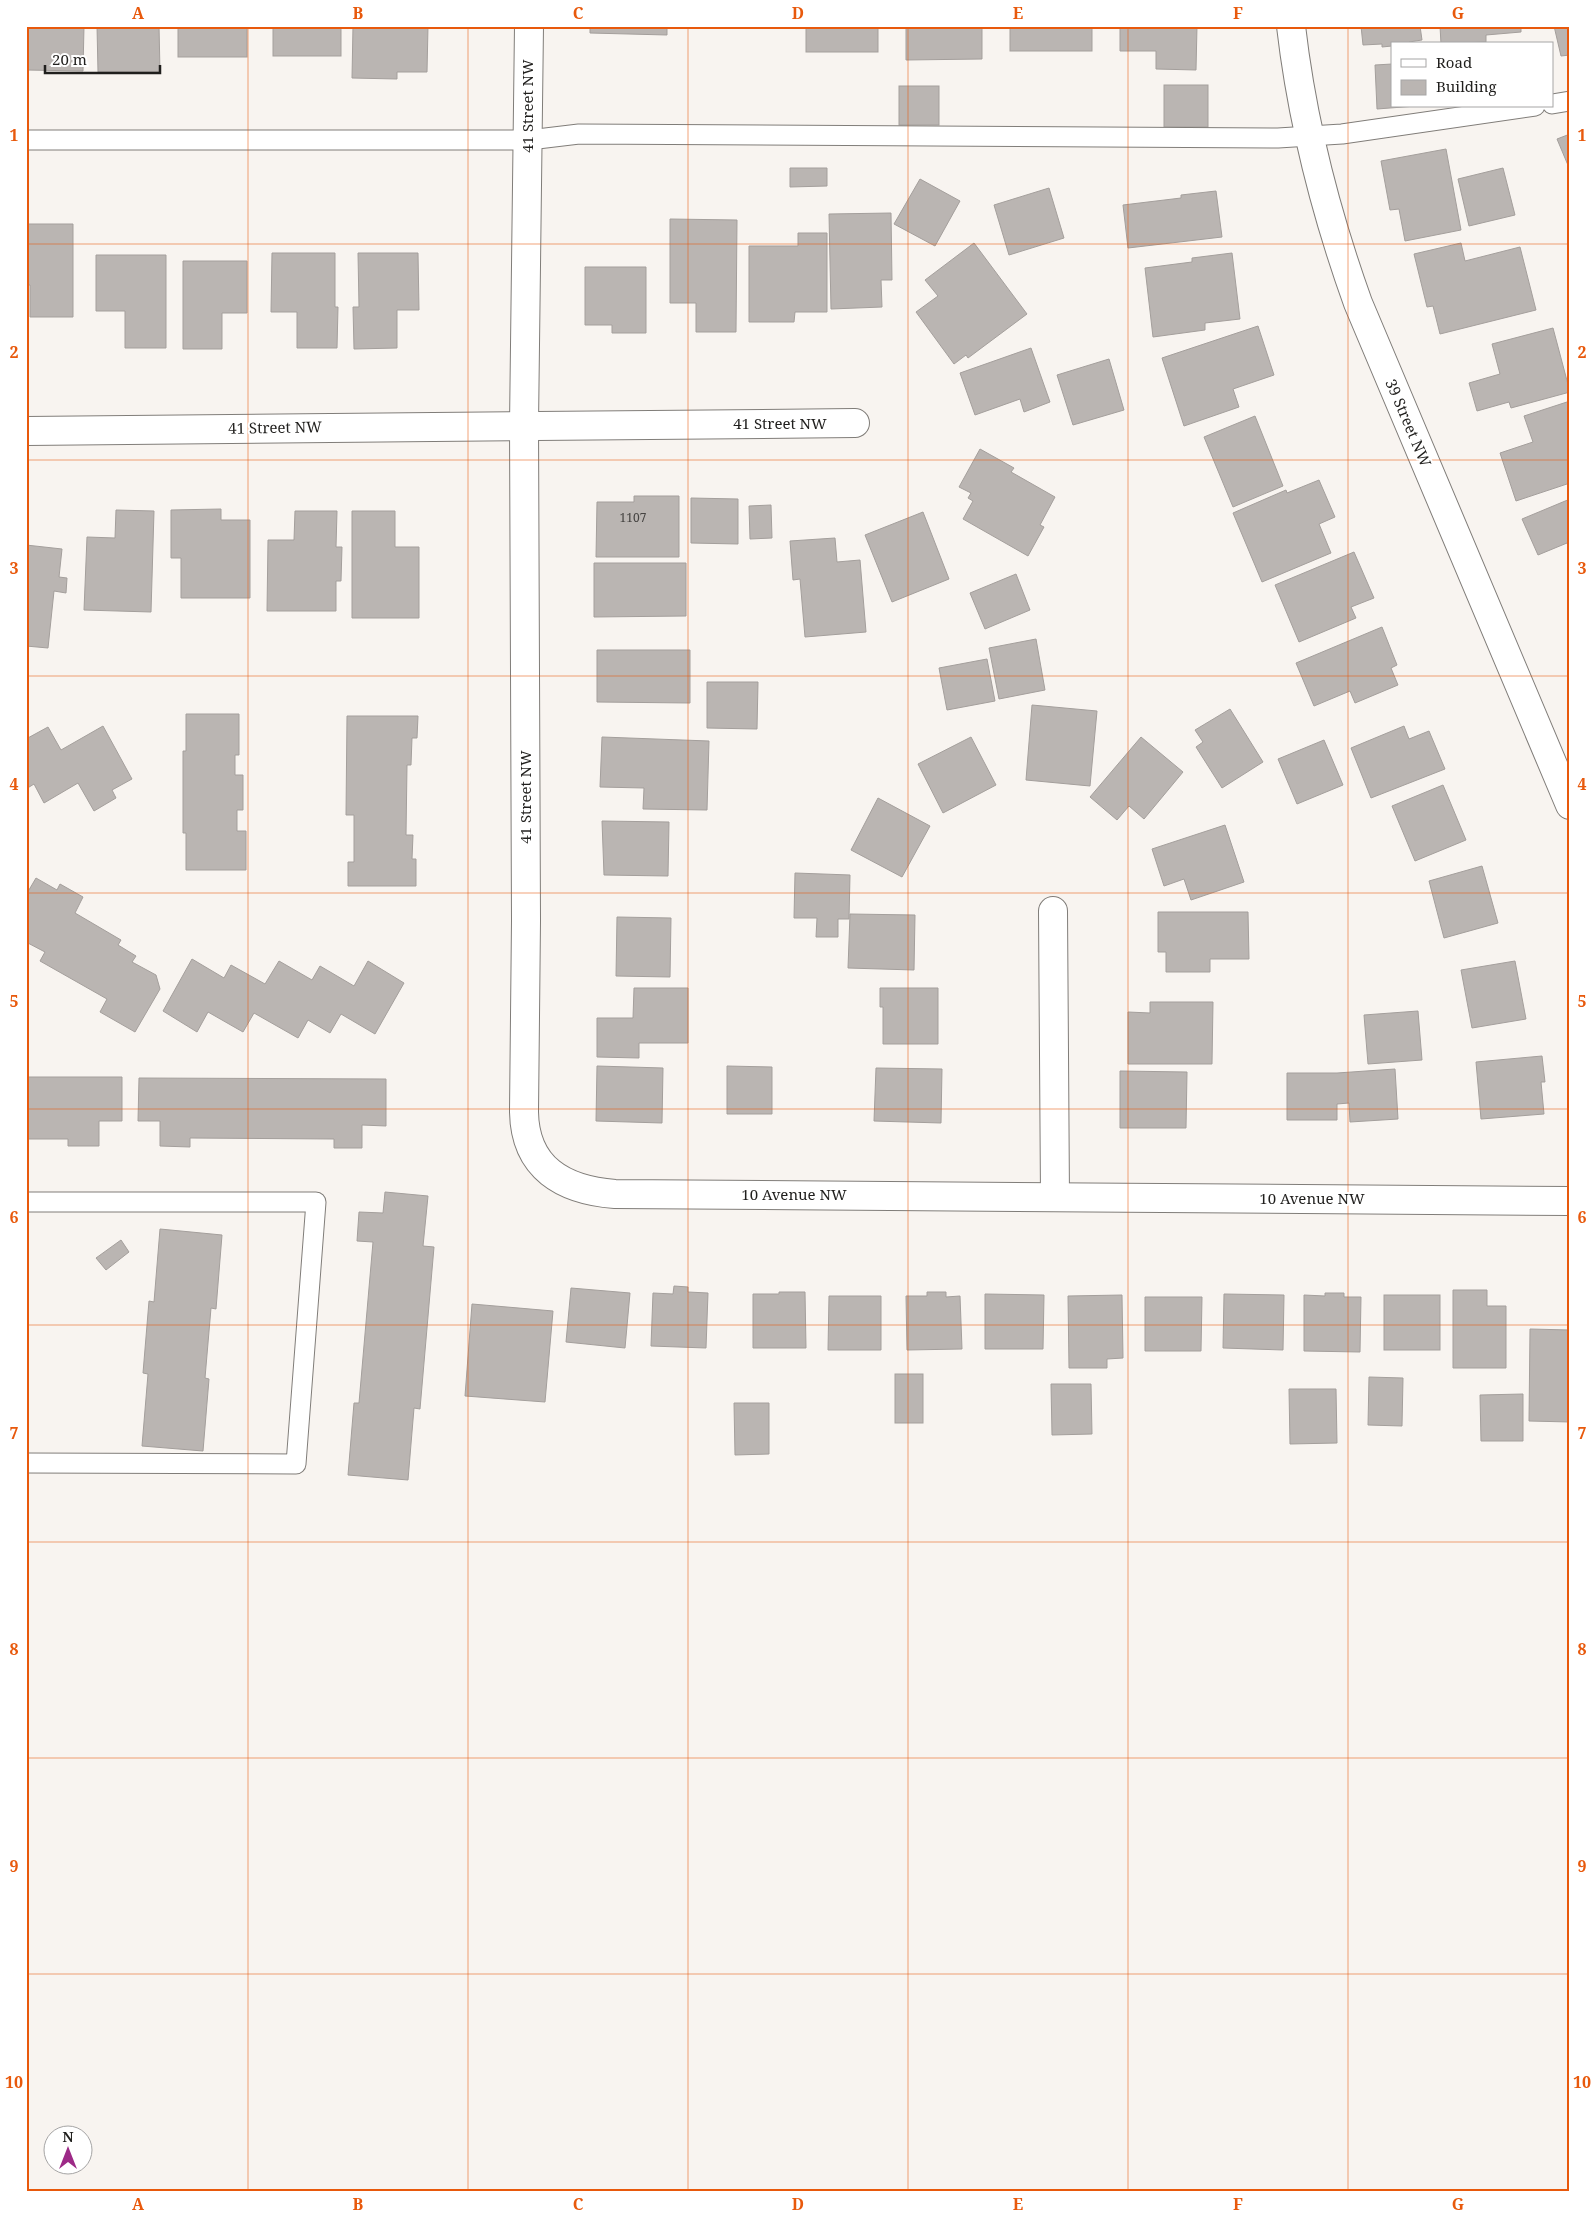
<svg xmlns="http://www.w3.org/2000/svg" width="1596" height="2218" font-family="'Noto Serif',serif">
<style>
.building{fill:#bab5b2;stroke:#a49f9c}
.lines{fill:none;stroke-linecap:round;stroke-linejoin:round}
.lane-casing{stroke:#807d79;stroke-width:21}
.street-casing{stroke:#807d79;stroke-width:30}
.lane{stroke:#fff;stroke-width:19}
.street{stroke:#fff;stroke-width:28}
.grid{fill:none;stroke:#e8590c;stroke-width:1;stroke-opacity:0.55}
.labels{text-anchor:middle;stroke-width:4;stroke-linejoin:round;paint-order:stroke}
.number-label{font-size:12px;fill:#464442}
.street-label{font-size:15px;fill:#201f1d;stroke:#fff}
.neatline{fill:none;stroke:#e8590c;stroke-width:2}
.grid-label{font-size:16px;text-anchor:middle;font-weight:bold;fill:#e8590c}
</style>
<rect width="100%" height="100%" fill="#f8f4f0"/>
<!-- building -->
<g class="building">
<path d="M26,26H84L83,71L26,70Z"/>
<path d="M97,26H159L160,72H98Z"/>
<rect x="178" y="26" width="69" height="31"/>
<rect x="273" y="26" width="68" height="30"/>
<path d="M353,26H428L427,72H397V79L352,78Z"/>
<path d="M590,26H667V35L590,33Z"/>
<rect x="806" y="26" width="72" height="26"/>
<path d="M906,26H982V59L906,60Z"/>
<rect x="1010" y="26" width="82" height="25"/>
<path d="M1120,26H1197L1196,70L1156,69V51H1120Z"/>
<path d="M1361,26H1420L1422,40L1409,42V44H1392V46L1382,47V44L1363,45Z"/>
<path d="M1440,26H1521V32L1486,35V42L1441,44Z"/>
<path d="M1554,26H1570V55L1561,56Z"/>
<path d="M1392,64V106H1416L1377,109L1375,65Z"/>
<rect x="1164" y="85" width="44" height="42"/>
<rect x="899" y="86" width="40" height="39"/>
<path d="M1570,134V170L1557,139Z"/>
<path d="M1446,149L1461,230L1405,241L1399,209L1390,210L1381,161Z"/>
<path d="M790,168H827V186L790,187Z"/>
<path d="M1503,168L1515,215L1469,226L1458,179Z"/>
<path d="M920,179L960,201L935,246L894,224Z"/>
<path d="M1049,188L1064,238L1009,255L994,205Z"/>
<path d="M1216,191L1222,237L1128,248L1123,205L1181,198V195Z"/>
<path d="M891,213L892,280H881L882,307L831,309L829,214Z"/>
<path d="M670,219L737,220L736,332H696V303H670Z"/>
<path d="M26,224H73V317H30V285H26Z"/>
<path d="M798,233H827V312H795L794,322H749V246H798Z"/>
<path d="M974,243L1027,314L968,358L966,355L954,364L916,312L938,296L925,280Z"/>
<path d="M1461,243L1465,261L1520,247L1536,310L1440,334L1433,306L1427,307L1414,254Z"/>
<path d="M272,253H335V307H338L337,348H297V312H271Z"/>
<path d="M358,253H418L419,310H397V348L354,349L353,307H359Z"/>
<path d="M1232,253L1240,319L1205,323V330L1153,337L1145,268L1192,262V258Z"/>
<path d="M96,255H166V348H125V311H96Z"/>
<path d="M183,261H247V313H222V349H183Z"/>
<path d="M585,267H646V333H612V325H585Z"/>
<path d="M1258,326L1274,375L1233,389L1239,407L1184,426L1162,358Z"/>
<path d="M1553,328L1570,392L1511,408L1509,402L1477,411L1469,383L1500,374L1492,344Z"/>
<path d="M1031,348L1050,402L1024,412L1020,399L975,415L960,373Z"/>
<path d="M1109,359L1124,410L1073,425L1057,375Z"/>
<path d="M1570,401V483L1516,501L1500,453L1533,442L1524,416Z"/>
<path d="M1255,416L1283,486L1233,507L1204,437Z"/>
<path d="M980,449L1014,468L1011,472L1055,497L1040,525L1044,527L1028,556L963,519L973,501L968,498L971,493L959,487Z"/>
<path d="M1319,480L1335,517L1319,524L1331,553L1262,582L1233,513L1286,490L1287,493Z"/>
<path d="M634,496H679V557H596L597,502H634Z"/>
<path d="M691,498L738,499V544L691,543Z"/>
<path d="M1570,499V549L1567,543L1538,555L1522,519Z"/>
<path d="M771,505L772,538L750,539L749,506Z"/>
<path d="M221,509V520H250V598H181V558H171V510Z"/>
<path d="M116,510L154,511L151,612L84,610L87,537L115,538Z"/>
<path d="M295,511H337L336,547H342L341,581H336V611H267L268,540H294Z"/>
<path d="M352,511H395V547H419V618H352Z"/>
<path d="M923,512L949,579L892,602L865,535Z"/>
<path d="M835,538L837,562L860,560L866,632L805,637L800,579L793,580L790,541Z"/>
<path d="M26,545L62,549L59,577L67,578L66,593L54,591L48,648L26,646Z"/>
<path d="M1354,552L1374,598L1351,607L1356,618L1299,642L1275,585Z"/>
<path d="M594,563H686V616L594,617Z"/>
<path d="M1016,574L1030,610L985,629L970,593Z"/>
<path d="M1382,627L1397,665L1391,668L1398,685L1355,703L1350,691L1314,706L1296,663Z"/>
<path d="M1036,639L1045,690L999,699L989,648Z"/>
<path d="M597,650H690V703L597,702Z"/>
<path d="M987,659L995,701L947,710L939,668Z"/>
<path d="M707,682H758L757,729L707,728Z"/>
<path d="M1032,705L1097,711L1090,786L1026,780Z"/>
<path d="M1230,709L1263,762L1222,788L1196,747L1203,742L1195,730Z"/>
<path d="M186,714H239V755H235V775H243V810H237V831H246V870H186V833H183V751H186Z"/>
<path d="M347,716H418L417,738H412L411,765H407L406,835H413L412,859H416V886H348V862H354V815H346Z"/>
<path d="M103,726L132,779L112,790L116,798L94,811L78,783L44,803L34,784L26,789V739L48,727L61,750Z"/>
<path d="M1404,726L1409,739L1429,731L1445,769L1371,798L1351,748Z"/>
<path d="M602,737L709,741L707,810L643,809L644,788L600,787Z"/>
<path d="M971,737L996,785L943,813L918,764Z"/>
<path d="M1141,737L1183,772L1144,819L1129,806L1117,820L1090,797Z"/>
<path d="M1324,740L1343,785L1297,804L1278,759Z"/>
<path d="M1443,785L1466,840L1415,861L1392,806Z"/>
<path d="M878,798L930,826L902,877L851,850Z"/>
<path d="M602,821L669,822L668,876L604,875Z"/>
<path d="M1225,825L1244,882L1191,900L1184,879L1164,886L1152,849Z"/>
<path d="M1482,866L1498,923L1444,938L1429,881Z"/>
<path d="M795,873L850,875L849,919H838V937H816L817,918H794Z"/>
<path d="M36,878L57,890L60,884L83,897L75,913L121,940L118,945L136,956L132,962L156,975L160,989L135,1032L100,1012L107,999L40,961L45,952L26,942V895Z"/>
<path d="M1158,912H1248L1249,959H1210V972H1166V952H1158Z"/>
<path d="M850,914L915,915L914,970L848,968Z"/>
<path d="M617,917L671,918L670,977L616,976Z"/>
<path d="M192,959L224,978L231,965L265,984L279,961L312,980L320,966L354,986L368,961L404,983L375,1034L341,1014L330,1033L308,1020L298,1038L254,1013L243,1032L208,1012L197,1032L163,1011Z"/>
<path d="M1515,961L1526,1019L1472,1028L1461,970Z"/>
<path d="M634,988H688V1043H639V1058L597,1057V1018H633Z"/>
<path d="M880,988H938V1044H883V1007H880Z"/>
<path d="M1150,1002H1213L1212,1064H1128V1012L1150,1013Z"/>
<path d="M1418,1011L1422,1060L1368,1064L1364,1015Z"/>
<path d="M1542,1056L1545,1082H1541L1544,1114L1481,1119L1476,1062Z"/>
<path d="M597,1066L663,1068L662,1123L596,1121Z"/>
<path d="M727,1066L772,1067V1114H727Z"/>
<path d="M876,1068L942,1069L941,1123L874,1121Z"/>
<path d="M1395,1069L1398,1119L1350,1122L1349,1103L1337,1104V1120H1287V1073H1337Z"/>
<path d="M1120,1071L1187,1072L1186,1128H1120Z"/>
<path d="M26,1077H122V1121H99V1146H68V1139H26Z"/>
<path d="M139,1078L386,1079V1126L362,1125V1148H334V1139L190,1138V1147L160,1146V1121H138Z"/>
<path d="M385,1192L428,1196L423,1246L434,1247L420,1409L414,1408L408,1480L348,1475L354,1403H359L373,1242L357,1241L359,1212L383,1213Z"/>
<path d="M160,1229L222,1235L216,1309L211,1308L205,1378L209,1379L203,1451L142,1446L148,1374L143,1373L149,1301L154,1302Z"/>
<path d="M121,1240L129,1252L106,1270L96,1258Z"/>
<path d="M674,1286L688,1287V1292L708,1293L706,1348L651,1346L653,1293L673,1294Z"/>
<path d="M571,1288L630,1293L625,1348L566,1342Z"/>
<path d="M1453,1290H1487V1306H1506V1368H1453Z"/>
<path d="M779,1292H805L806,1348H753V1294H779Z"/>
<path d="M927,1292H946V1297L960,1296L962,1349L907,1350L906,1296H927Z"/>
<path d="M1325,1293H1344V1297H1361L1360,1352L1304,1351V1295L1325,1296Z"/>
<path d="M985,1294L1044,1295L1043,1349H985Z"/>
<path d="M1224,1294L1284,1295L1283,1350L1223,1348Z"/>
<path d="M1122,1295L1123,1358L1107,1359V1368H1069L1068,1296Z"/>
<rect x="1384" y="1295" width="56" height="55"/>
<path d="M829,1296H881V1350H828Z"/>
<path d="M1145,1297H1202L1201,1351H1145Z"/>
<path d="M472,1304L553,1311L545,1402L465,1396Z"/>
<path d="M1530,1329L1570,1330V1422L1529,1421Z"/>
<rect x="895" y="1374" width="28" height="49"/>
<path d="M1369,1377L1403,1378L1402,1426L1368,1425Z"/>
<path d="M1051,1384H1091L1092,1434L1052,1435Z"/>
<path d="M1289,1389H1336L1337,1443L1290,1444Z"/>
<path d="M1523,1394V1441H1481L1480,1395Z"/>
<path d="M734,1403H769V1454L735,1455Z"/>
</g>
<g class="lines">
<!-- lane casing -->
<g class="lane-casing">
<g id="lane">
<path d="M1552,104L1570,101"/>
<path d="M26,140H529L579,134L1278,138L1342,134L1535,106"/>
<path d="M26,1202H316L296,1464L26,1463"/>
</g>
</g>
<!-- street casing -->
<g class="street-casing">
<g id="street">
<path d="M529,26L524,425L526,921L524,1112C525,1168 563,1190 615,1194L1570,1201"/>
<path d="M1291,26C1302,121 1326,214 1358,303L1570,805"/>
<path d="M26,431L855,423"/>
<path d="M1053,911L1055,1197"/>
</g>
</g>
<!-- lane -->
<use href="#lane" class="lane"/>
<!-- street -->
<use href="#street" class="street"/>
</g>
<!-- grid -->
<path class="grid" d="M248,26V2192M468,26V2192M688,26V2192M908,26V2192M1128,26V2192M1348,26V2192M26,244H1570M26,460H1570M26,676H1570M26,893H1570M26,1109H1570M26,1325H1570M26,1542H1570M26,1758H1570M26,1974H1570"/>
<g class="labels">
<!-- number labels -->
<g class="number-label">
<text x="633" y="522">1107</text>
</g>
<!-- street labels -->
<g class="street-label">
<text transform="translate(528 106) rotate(-90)" y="5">41 Street NW</text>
<text transform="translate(1408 423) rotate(67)" y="5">39 Street NW</text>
<text x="780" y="429">41 Street NW</text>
<text transform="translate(275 428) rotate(-1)" y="5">41 Street NW</text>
<text transform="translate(526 797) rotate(-90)" y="5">41 Street NW</text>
<text x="794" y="1200">10 Avenue NW</text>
<text x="1312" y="1204">10 Avenue NW</text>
</g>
</g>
<!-- border -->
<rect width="1596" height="2218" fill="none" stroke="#ffffff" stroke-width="55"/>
<!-- legend -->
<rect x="1391" y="42" width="162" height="65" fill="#ffffff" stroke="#a6a5a5"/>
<rect x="1401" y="59" width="25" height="8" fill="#ffffff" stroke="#a6a5a5"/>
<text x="1436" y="68" font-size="15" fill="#201f1d">Road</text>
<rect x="1401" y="80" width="25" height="15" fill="#bab5b2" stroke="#a6a5a5"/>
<text x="1436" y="92" font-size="15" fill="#201f1d">Building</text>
<!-- north arrow -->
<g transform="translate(68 2150)"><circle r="24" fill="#ffffff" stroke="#a6a5a5"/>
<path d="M0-4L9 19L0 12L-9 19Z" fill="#9d2a87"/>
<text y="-8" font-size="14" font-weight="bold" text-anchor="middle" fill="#201f1d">N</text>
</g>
<!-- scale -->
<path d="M45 65v8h115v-8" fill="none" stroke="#201f1d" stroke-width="2.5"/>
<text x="52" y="65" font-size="15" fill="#201f1d" stroke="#ffffff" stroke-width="4" paint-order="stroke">20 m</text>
<rect x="28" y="28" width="1540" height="2162" class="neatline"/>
<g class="grid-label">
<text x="138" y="19">A</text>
<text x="358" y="19">B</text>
<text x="578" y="19">C</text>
<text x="798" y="19">D</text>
<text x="1018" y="19">E</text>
<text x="1238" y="19">F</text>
<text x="1458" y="19">G</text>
<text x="14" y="141">1</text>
<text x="1582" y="141">1</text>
<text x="14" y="358">2</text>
<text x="1582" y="358">2</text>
<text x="14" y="574">3</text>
<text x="1582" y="574">3</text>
<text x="14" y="790">4</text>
<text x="1582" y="790">4</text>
<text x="14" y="1007">5</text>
<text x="1582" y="1007">5</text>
<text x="14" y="1223">6</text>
<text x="1582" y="1223">6</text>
<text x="14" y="1439">7</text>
<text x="1582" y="1439">7</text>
<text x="14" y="1655">8</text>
<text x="1582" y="1655">8</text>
<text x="14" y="1872">9</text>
<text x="1582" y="1872">9</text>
<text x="14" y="2088">10</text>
<text x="1582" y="2088">10</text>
<text x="138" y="2210">A</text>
<text x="358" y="2210">B</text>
<text x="578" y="2210">C</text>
<text x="798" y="2210">D</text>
<text x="1018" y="2210">E</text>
<text x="1238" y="2210">F</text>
<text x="1458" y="2210">G</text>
</g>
</svg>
